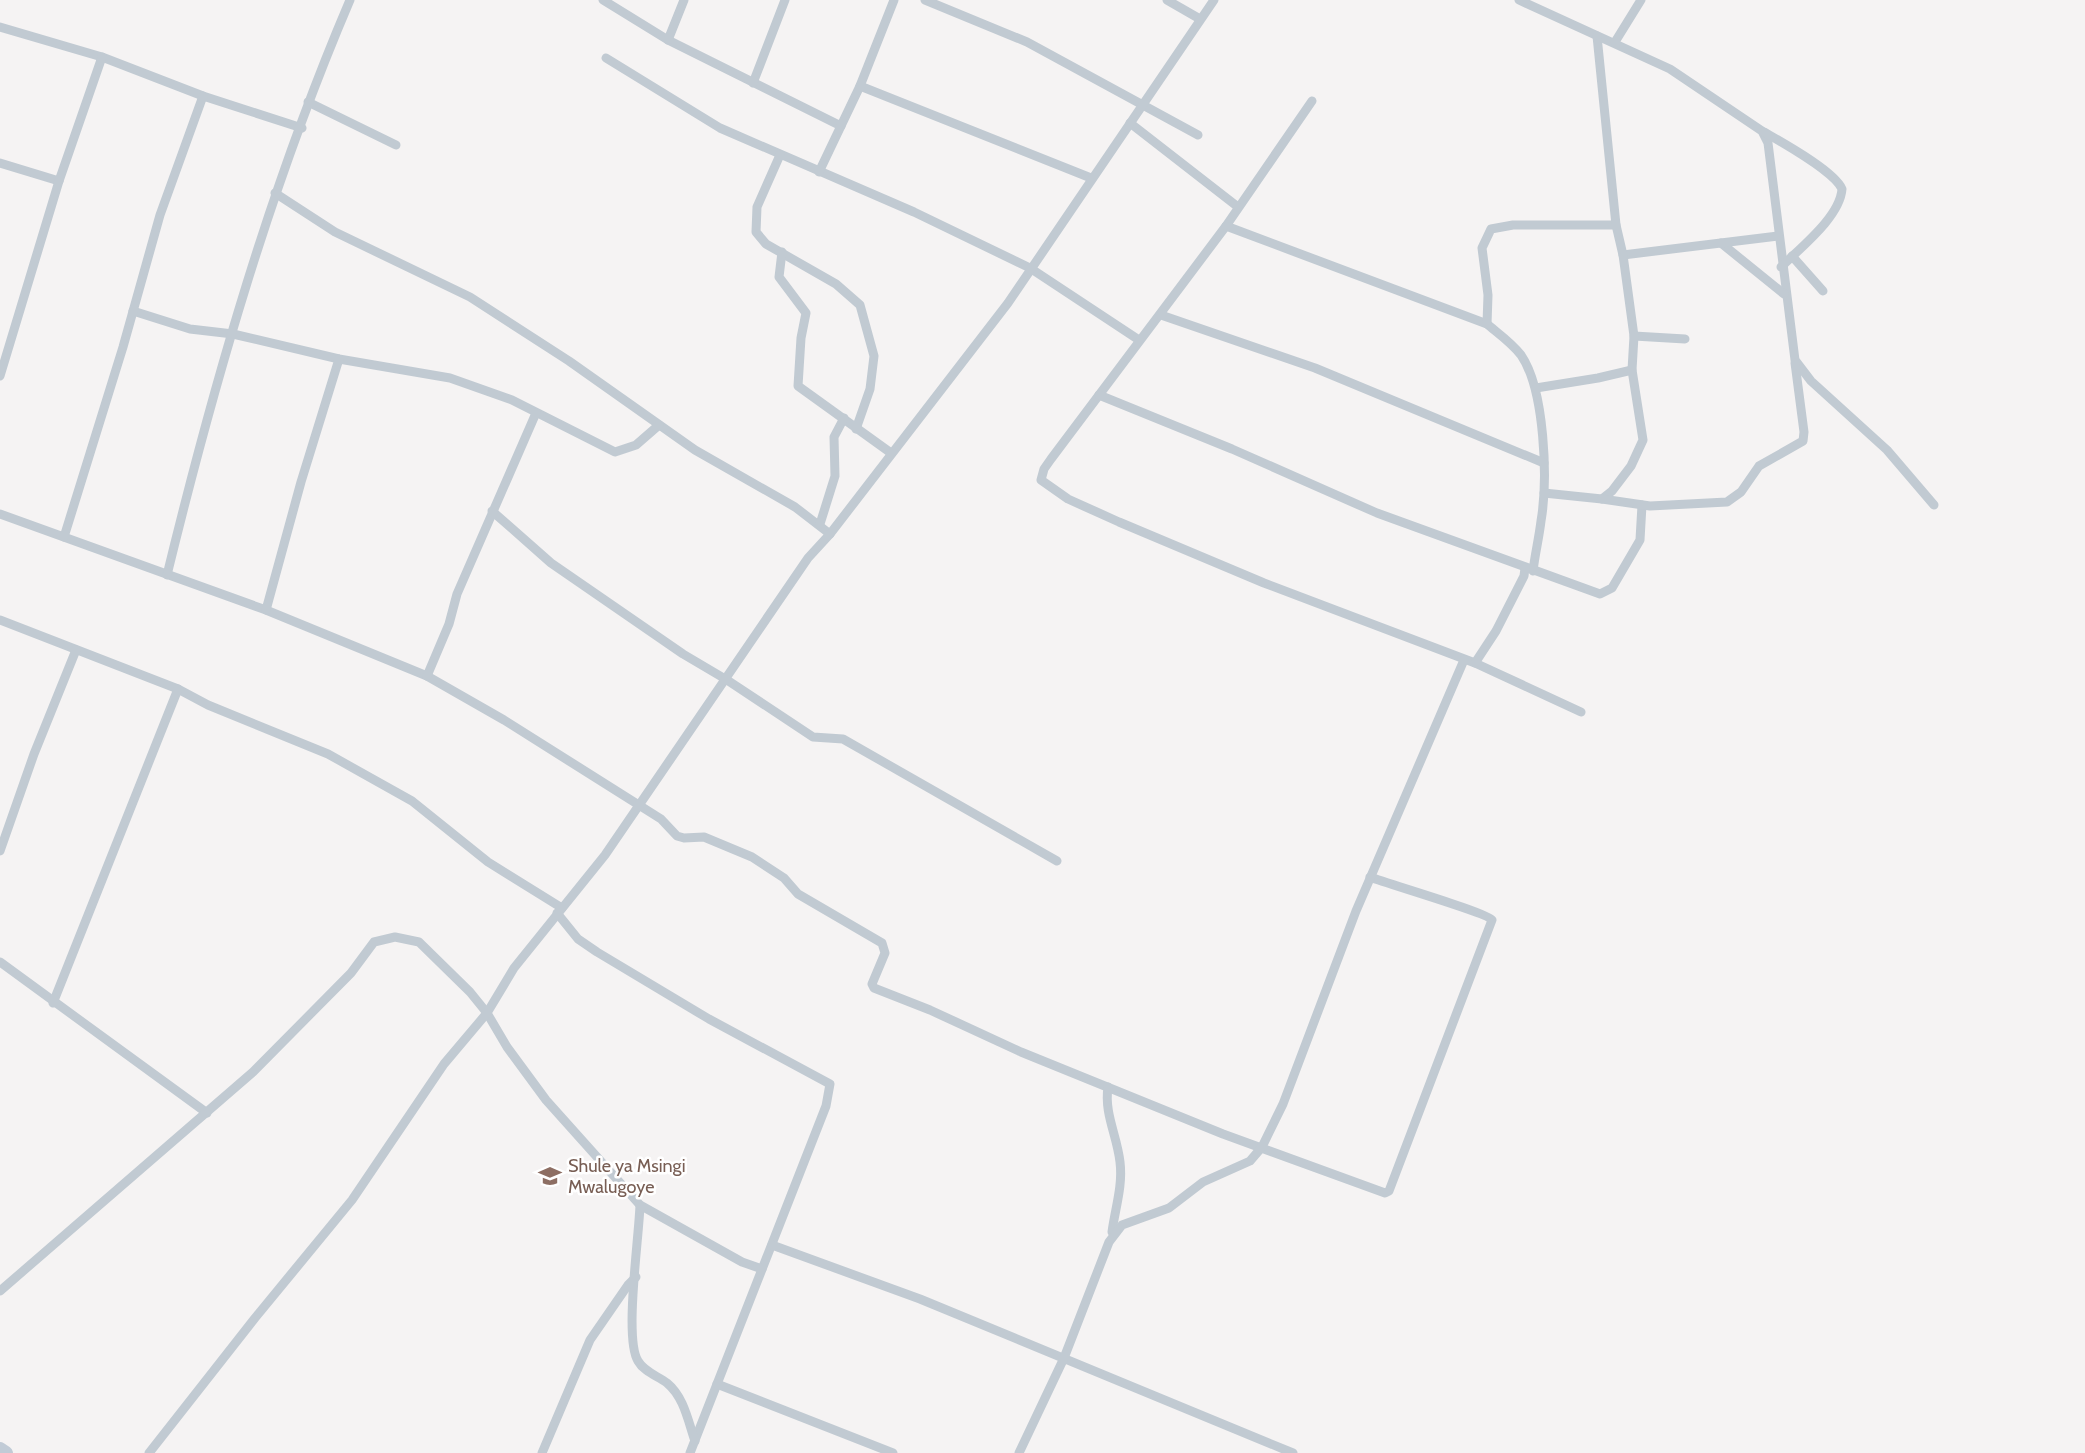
<svg xmlns="http://www.w3.org/2000/svg" width="2085" height="1453" font-family="Cabin,sans-serif">
<style>
.lines{fill:none;stroke-linecap:round;stroke-linejoin:round}
.street{stroke:#c1cad2;stroke-width:9}
.secondary{stroke:#c1cbd6;stroke-width:14}
.labels{text-anchor:middle;stroke-width:5;stroke-linejoin:round;paint-order:stroke}
.education-label{font-size:18px;fill:#785e54;stroke:#fff;text-anchor:start}
</style>
<rect width="100%" height="100%" fill="#f5f3f3"/>
<g class="lines">
<!-- street -->
<g class="street">
<path d="M603,0L668,40L841,126"/>
<path d="M925,0L1027,42L1198,135"/>
<path d="M1167,0L1200,19"/>
<path d="M1519,0L1670,69L1762,131L1768,143L1795,360L1811,381L1887,450L1934,505"/>
<path d="M0,27L102,57L203,96L302,128"/>
<path d="M668,40L684,0"/>
<path d="M1615,42L1641,0"/>
<path d="M606,58L720,128L914,212L1030,268L1139,340"/>
<path d="M753,83L785,0"/>
<path d="M860,86L1091,178"/>
<path d="M1312,101L1226,226L1051,459L1044,469L1041,480L1068,499L1119,522L1264,583L1475,663L1581,712"/>
<path d="M308,102L396,145"/>
<path d="M1130,123L1238,207"/>
<path d="M1764,132C1783,143 1834,171 1842,189C1840,217 1800,248 1781,267"/>
<path d="M780,155L757,207L756,232L766,244L836,284L860,305L874,356L870,389L856,429"/>
<path d="M0,163L59,181"/>
<path d="M819,172L860,86L894,0"/>
<path d="M275,193L335,232L470,297L569,361L695,450L795,507L830,534"/>
<path d="M1226,226L1487,324C1499,334 1512,343 1521,355C1545,390 1548,480 1541,521C1539,538 1535,554 1533,571"/>
<path d="M1721,243L1784,294"/>
<path d="M782,252L779,277L806,313L801,338L798,386L891,453"/>
<path d="M1623,255L1778,236"/>
<path d="M1792,256L1823,291"/>
<path d="M133,311L190,329L233,334L339,359L450,378L512,400L615,452L636,445L659,425"/>
<path d="M1161,315L1315,368L1544,463"/>
<path d="M1487,324L1488,295L1482,248L1491,229L1513,225H1616"/>
<path d="M1634,336L1685,339"/>
<path d="M0,376L59,181L102,57"/>
<path d="M1536,388L1598,378L1632,370"/>
<path d="M1099,395L1232,449L1377,513L1600,594L1612,588L1640,540L1642,505"/>
<path d="M1544,493L1602,499L1612,491L1631,466L1643,440L1632,370L1634,336L1623,255L1616,225L1597,36"/>
<path d="M1602,499L1650,506L1727,502L1741,492L1759,466L1803,441L1804,432L1795,363"/>
<path d="M492,511L551,563L683,654L727,680L813,737L843,739L1057,861"/>
<path d="M0,514L266,610L427,676L504,720L661,819L677,836L684,838L704,837L752,857L784,878L798,894L882,943L885,953L872,984L874,988L930,1010L1021,1052L1223,1134L1385,1193L1389,1191L1492,920C1488,913 1388,884 1370,877"/>
<path d="M820,524L835,476L834,437L844,418"/>
<path d="M64,537L123,347L160,215L203,96"/>
<path d="M167,575C215,379 271,185 350,0"/>
<path d="M266,610L301,482L339,359"/>
<path d="M0,620L178,689L208,705L328,754L412,801L488,862L562,908"/>
<path d="M1475,663L1496,631L1524,576L1525,568"/>
<path d="M427,676L449,624L457,594L536,413"/>
<path d="M0,851L34,754L76,650"/>
<path d="M557,913L578,939L597,952L709,1019L830,1084L826,1106L690,1453"/>
<path d="M0,962L207,1113"/>
<path d="M53,1003L178,689"/>
<path d="M1108,1087C1104,1114 1117,1135 1120,1162C1123,1186 1115,1209 1112,1232"/>
<path d="M640,1205C639,1238 624,1339 638,1361C644,1372 658,1376 667,1383C684,1397 688,1421 695,1441"/>
<path d="M772,1245L920,1299L1293,1453"/>
<path d="M0,1291L253,1072L351,973L374,942L395,937L419,942L470,992L487,1013L507,1047L546,1100L640,1205L742,1262L762,1269"/>
<path d="M717,1384L893,1453"/>
<path d="M149,1453L255,1318L352,1200L444,1064L487,1013L514,968L605,855L808,558L830,534L1008,303L1214,0"/>
<path d="M542,1453L590,1340L628,1285L636,1277"/>
<path d="M1019,1453L1064,1358L1109,1242L1122,1225L1169,1208L1203,1182L1250,1161L1262,1147L1283,1104L1356,911L1464,660"/>
</g>
<!-- secondary -->
<path class="secondary" d="M0,1449L6,1453"/>
</g>
<!-- icons -->
<defs>
<g id="school-bare" transform="scale(1.8)"><path d="M0-5L7-2L0 1L-7-2ZM-4 1L0 2.5L4 1V4Q0 6-4 4Z" fill="#8d6e63" stroke="#fff" stroke-width="2.5" paint-order="stroke"/></g>
</defs>
<g fill-rule="evenodd">
<use href="#school-bare" x="550" y="1176"/>
</g>
<g class="labels">
<!-- education labels -->
<g class="education-label">
<text x="568" y="1172">Shule ya Msingi<tspan x="568" dy="21">Mwalugoye</tspan></text>
</g>
</g>
</svg>
